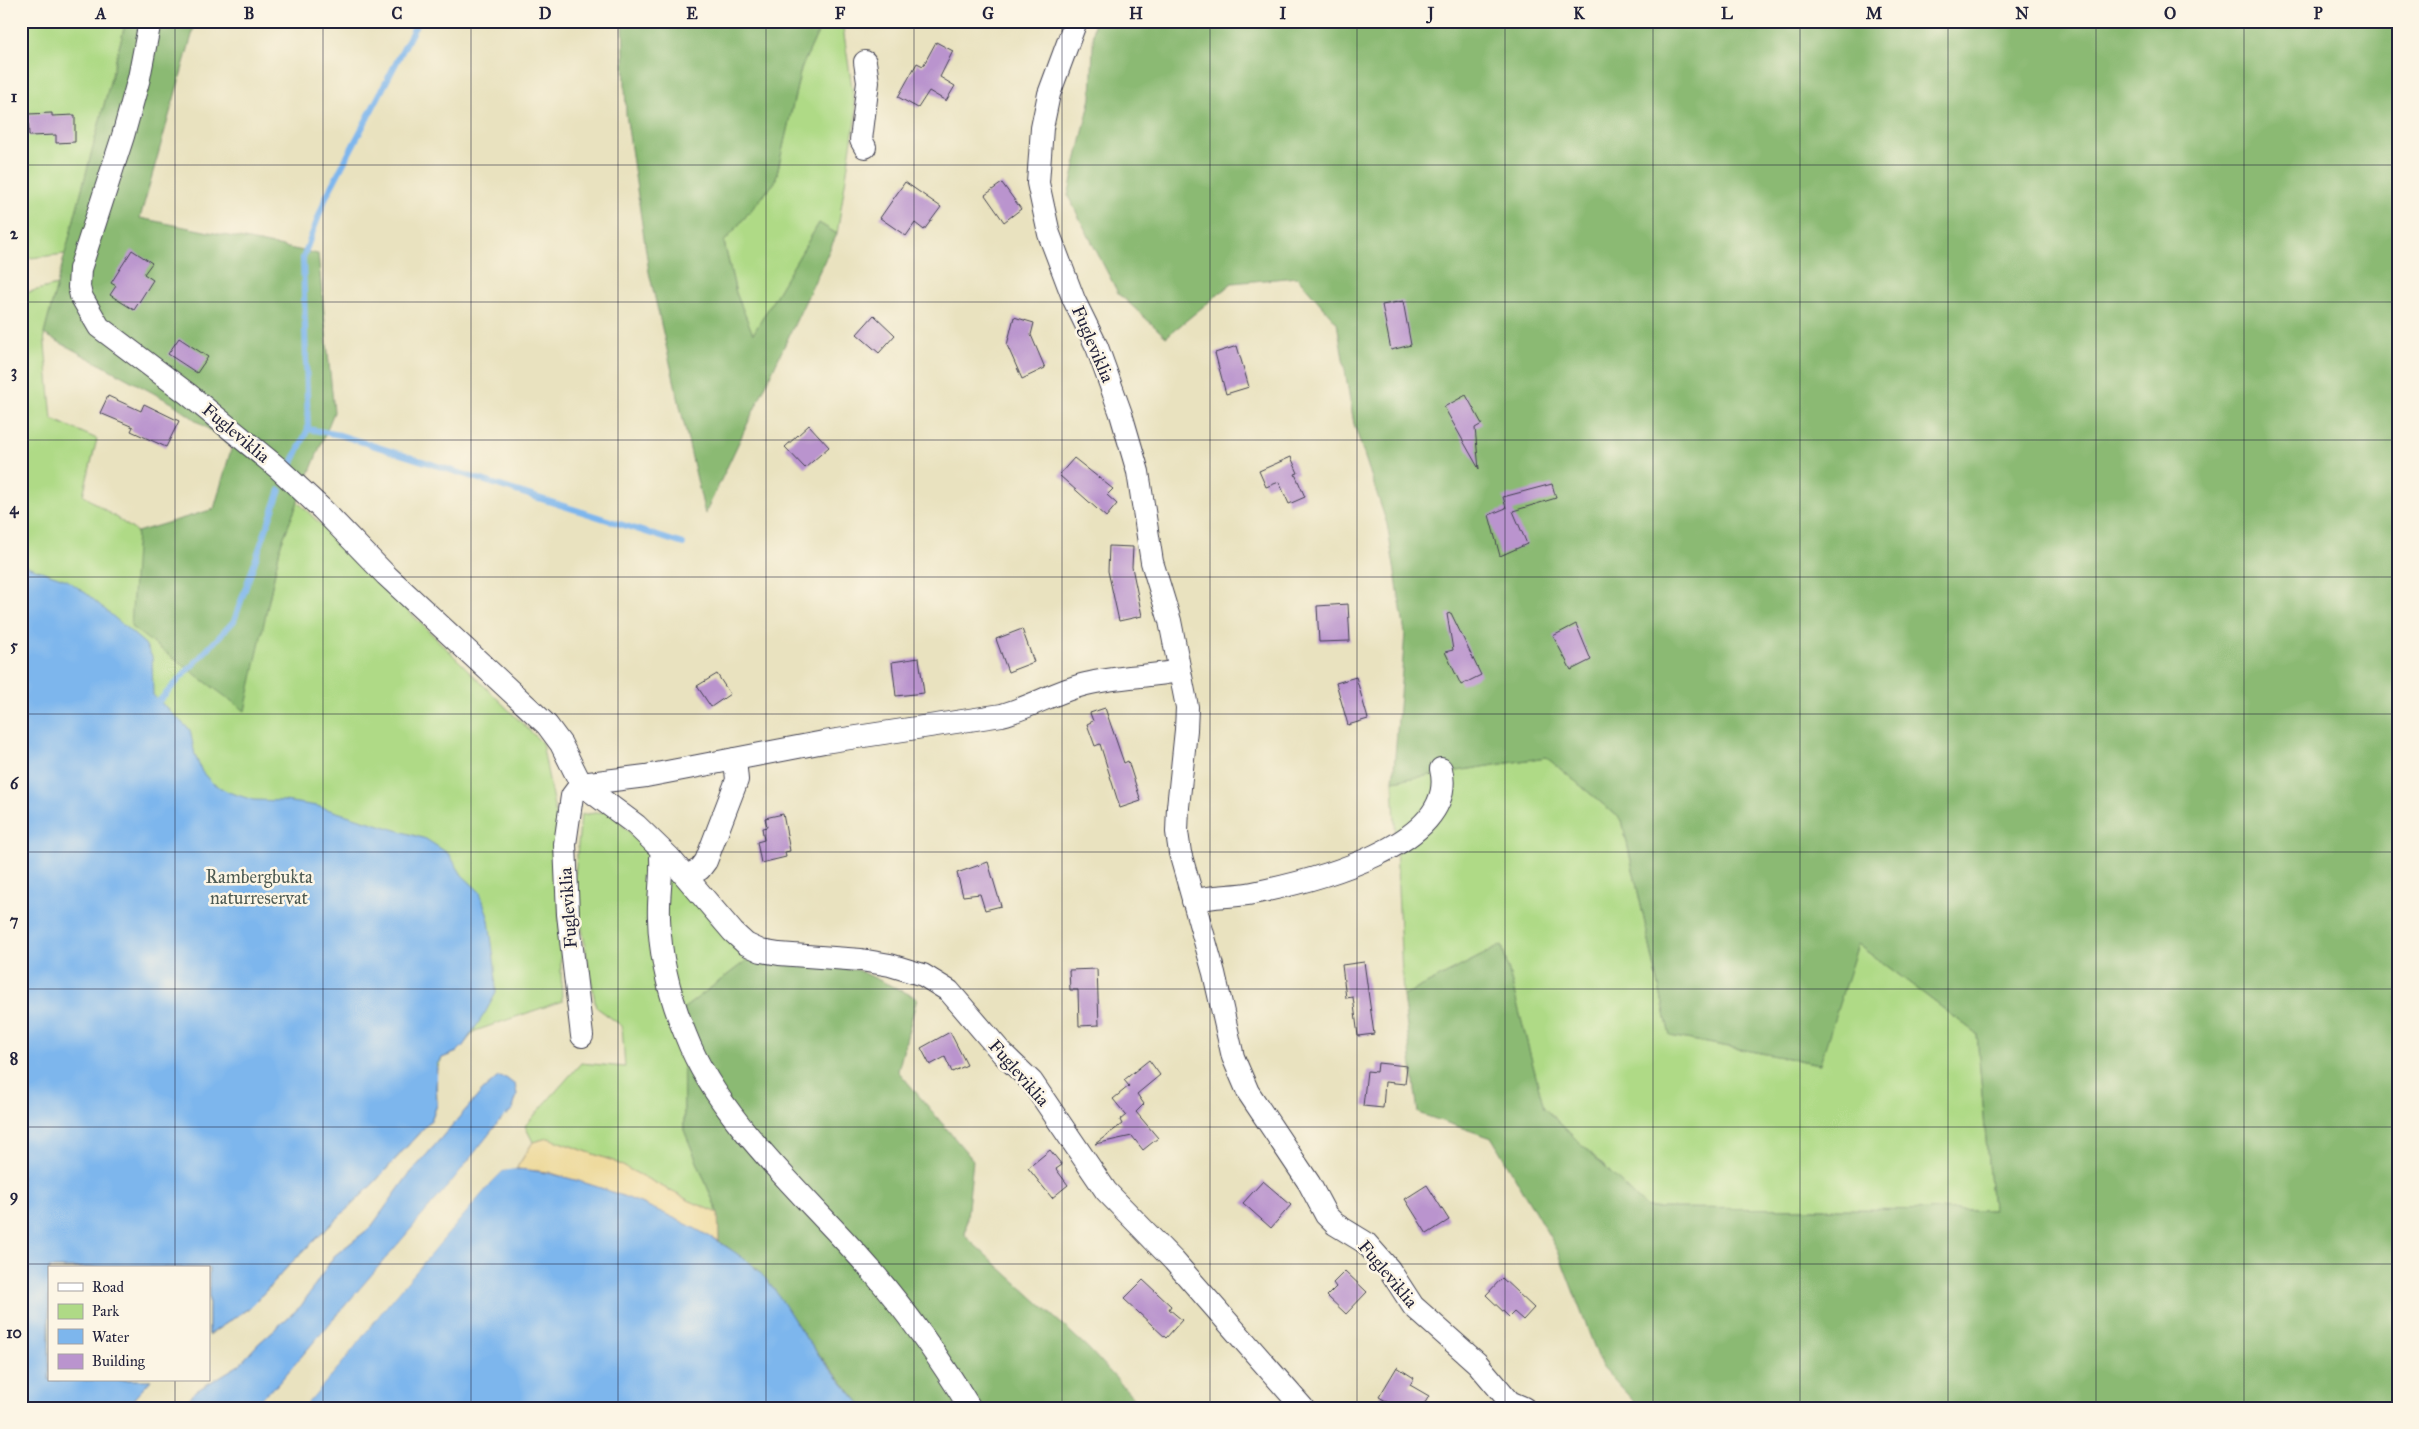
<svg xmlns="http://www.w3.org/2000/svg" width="2419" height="1429" font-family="'IM FELL Great Primer',serif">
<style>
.green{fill:#afda86;stroke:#687e60}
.forest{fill:#8bba73;stroke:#566e57}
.sand{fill:#eeda9e;stroke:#887e6c}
.water{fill:#7db6ed;stroke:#506c94}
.pier{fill:#e9e2bf}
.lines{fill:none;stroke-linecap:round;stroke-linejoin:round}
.stream{stroke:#7db6ed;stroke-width:6}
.building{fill:#ba94ce}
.minor-casing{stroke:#403f4f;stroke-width:24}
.minor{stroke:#fff;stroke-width:22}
.grid{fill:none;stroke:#22223b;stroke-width:1;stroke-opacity:0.55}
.labels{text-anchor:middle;stroke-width:5;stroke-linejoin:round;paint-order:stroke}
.street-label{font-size:18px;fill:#22223b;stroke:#fcf5e5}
.park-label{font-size:18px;fill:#4c5952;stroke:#fcf5e5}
.neatline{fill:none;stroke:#22223b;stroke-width:2}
.grid-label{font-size:16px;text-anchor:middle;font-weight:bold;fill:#22223b}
</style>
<rect width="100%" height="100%" fill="#fcf5e5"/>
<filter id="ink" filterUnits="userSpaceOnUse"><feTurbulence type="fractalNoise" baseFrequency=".02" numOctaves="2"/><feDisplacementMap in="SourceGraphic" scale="10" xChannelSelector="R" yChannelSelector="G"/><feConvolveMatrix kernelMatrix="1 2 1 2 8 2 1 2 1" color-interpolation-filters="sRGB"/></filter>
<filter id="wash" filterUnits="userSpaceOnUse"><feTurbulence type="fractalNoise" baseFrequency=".0096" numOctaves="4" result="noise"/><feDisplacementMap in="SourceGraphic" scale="20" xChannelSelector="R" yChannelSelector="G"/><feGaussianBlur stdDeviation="1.12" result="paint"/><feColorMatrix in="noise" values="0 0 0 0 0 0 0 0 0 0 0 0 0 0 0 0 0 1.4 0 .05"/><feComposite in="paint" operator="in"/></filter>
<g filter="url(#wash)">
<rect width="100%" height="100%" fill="#e9e2bf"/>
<!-- green -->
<g class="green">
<path d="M21,21H126L65,254L21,259V100L27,72L21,71Z"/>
<path d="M823,21H842L856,114L837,234L819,223L753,335L736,293L724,242L775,182L801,69Z"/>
<path d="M57,285L44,334L52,419L97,439L83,495L137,532L136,552L267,609L281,544L298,502L542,743L556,817L562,1001L475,1031L457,1052L442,1058L436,1071L437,1105L431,1120L371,1186L291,1263L252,1306L209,1335V1268H49V1380H151L125,1408H21V294Z"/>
<path d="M1546,757L1622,820L1670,1036L1819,1064L1858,944L1977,1034L1992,1210L1647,1208L1544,1108L1502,945L1403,996L1393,781Z"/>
<path d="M609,811L696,901L747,960L683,1009L684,1130L718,1213L690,1201L613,1161L548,1138L533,1142L525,1126L581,1063L625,1067L622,1026L596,1007L574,884L581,815Z"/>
</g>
<!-- forest -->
<g class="forest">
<path d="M126,21H196L140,218L318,254L334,412L281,544L245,711L131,627L137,532L214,509L232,446L172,403L44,334Z"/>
<path d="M623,21H823L801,69L775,182L724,242L736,293L753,334L819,223L837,234L705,514L649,272L626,114Z"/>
<path d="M1094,21H2398V1408H1640L1602,1367L1558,1251L1492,1138L1418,1113L1403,996L1502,945L1544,1108L1647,1208L1992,1210L1977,1034L1858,944L1820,1064L1670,1036L1622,820L1546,757L1393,781L1405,633L1387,524L1354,424L1337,323L1297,277L1232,283L1166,337L1118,293L1068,196L1091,98Z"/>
<path d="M747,960L858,970L917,998L898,1071L973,1160L965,1236L1088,1348L1143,1408H864L808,1341L773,1288L755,1267L719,1241L718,1213L684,1130L683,1009Z"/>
</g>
<!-- sand -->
<path class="sand" d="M548,1138L613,1161L690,1201L718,1213L719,1241L628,1199L549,1172L516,1169L533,1142Z"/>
<!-- water -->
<g class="water">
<path d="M21,564L67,580L87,594L145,644L152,657L153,695L190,730L195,755L202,772L212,783L228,792L253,800L284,801L317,806L426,839L449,854L462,875L480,892L489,920L495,967L496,993L485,1013L463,1046L457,1052L442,1058L437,1064L436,1089L437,1105L431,1120L371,1186L291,1263L252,1306L209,1335V1268H49V1380H151L125,1408H21Z"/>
<path d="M498,1077L506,1078L515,1085L517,1094L513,1109L497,1124L454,1179L276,1386L264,1395L255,1408H180L196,1391L239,1365L258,1344L301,1306L334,1256L371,1227L407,1177L483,1090Z"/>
<path d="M510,1169C572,1168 707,1225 754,1267C777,1287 790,1316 808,1341C825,1364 845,1386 864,1408H303L342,1363L383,1310L491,1183L503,1171Z"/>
</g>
<!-- pier -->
<g class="pier">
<path d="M506,1114V1117L456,1181L278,1387L255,1408L264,1395L277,1386L454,1179Z"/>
<path d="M509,1167L517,1166L516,1169L503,1171L491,1183L383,1310L342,1363L303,1408H300L340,1362L381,1308L489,1182L502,1169Z"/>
</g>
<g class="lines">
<!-- stream -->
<g class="stream">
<path d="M308,429L340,435L683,544"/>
<path d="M292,463L308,429L303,258L326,197L418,21"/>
<path d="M159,701L234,621L280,490"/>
</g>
</g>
<g id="blocks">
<!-- building -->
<g class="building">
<path d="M936,42L953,51L940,77L955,86L946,101L929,91L918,108L898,97L917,63L923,66Z"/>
<path d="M52,113V116L75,115V142L56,143V135L29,136L28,114Z"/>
<path d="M905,182L941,207L924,230L915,223L906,236L880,218Z"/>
<path d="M1002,183L1021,209L1004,222L985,195Z"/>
<path d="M132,250L152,263L144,274L153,280L134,310L110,295L116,286L111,283Z"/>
<path d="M1403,301L1411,345L1391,350L1382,305Z"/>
<path d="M874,315L895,335L879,353L857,334Z"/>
<path d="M1014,317L1034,323L1031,335L1045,368L1022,379L1007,345Z"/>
<path d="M179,338L208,357L197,373L168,354Z"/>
<path d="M1237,346L1249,387L1226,394L1215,353Z"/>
<path d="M1466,395L1482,424L1475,428L1479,469L1444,407Z"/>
<path d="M108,396L141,411L144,404L179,421L166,447L131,431L133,427L100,413Z"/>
<path d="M809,425L829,447L805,468L785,447Z"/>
<path d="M1291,457L1298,473L1295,474L1305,497L1289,504L1279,482L1266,487L1259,471Z"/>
<path d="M1074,458L1113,489L1107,495L1117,504L1106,517L1059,475Z"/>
<path d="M1552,484L1556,498L1513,511L1527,544L1500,556L1489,515L1506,508L1503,497Z"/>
<path d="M1109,546L1133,547L1132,567L1142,616L1119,621L1108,571Z"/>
<path d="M1348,604L1350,641L1319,642L1317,606Z"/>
<path d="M1451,613L1481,675L1461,685L1445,652L1453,650L1447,614Z"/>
<path d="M1576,624L1591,660L1571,670L1553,636Z"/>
<path d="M1022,629L1034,662L1008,672L996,639Z"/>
<path d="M919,658L924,693L896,696L892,662Z"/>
<path d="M717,674L730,694L711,707L697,686Z"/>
<path d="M1356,677L1368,719L1348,725L1336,683Z"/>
<path d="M1105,708L1124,763L1128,761L1141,801L1120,808L1100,744L1095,746L1087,724L1093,721L1090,713Z"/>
<path d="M783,814L790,851L785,852L786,857L761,863L757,842L764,840L762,828L767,827L765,818Z"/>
<path d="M988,862L1001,906L985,910L980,894L963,896L957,873Z"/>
<path d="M1364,962L1374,1034L1358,1036L1353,997L1346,998L1342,965Z"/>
<path d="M1097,969L1099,1025L1079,1026L1078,990H1070L1069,970Z"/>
<path d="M950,1032L967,1065L952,1072L945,1057L930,1065L921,1048Z"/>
<path d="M1149,1060L1160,1075L1137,1094L1144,1104L1136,1112L1158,1138L1143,1150L1132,1136L1095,1144L1122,1124L1120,1120L1126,1115L1113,1099L1129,1086L1124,1080Z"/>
<path d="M1378,1063L1407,1066L1405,1084L1385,1082L1383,1108L1363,1106L1367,1071L1377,1072Z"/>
<path d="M1050,1150L1062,1165L1056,1169L1068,1185L1052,1198L1028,1168Z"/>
<path d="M1263,1181L1291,1205L1271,1228L1243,1203Z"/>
<path d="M1427,1185L1449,1220L1427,1234L1405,1199Z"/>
<path d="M1345,1271L1367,1292L1346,1314L1327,1296L1336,1287L1333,1283Z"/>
<path d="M1502,1278L1534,1308L1523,1320L1514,1312L1509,1317L1486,1295Z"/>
<path d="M1143,1280L1171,1306L1169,1309L1182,1320L1166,1338L1124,1299Z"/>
<path d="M1397,1367L1414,1378L1410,1385L1429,1396L1422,1408H1398L1379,1397Z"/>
</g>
</g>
</g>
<g filter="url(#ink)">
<use href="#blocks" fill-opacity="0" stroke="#403f4f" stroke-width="1"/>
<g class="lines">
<!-- minor casing -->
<g class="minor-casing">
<g id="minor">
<path d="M150,21L139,78L123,136L80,269L79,287L81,296L99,327L188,394L278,468L322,509L386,575L547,725L561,744L581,784L636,825L669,857L733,932L746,944L761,951L779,954L861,960L890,965L923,975L949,991L1002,1053L1032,1082L1106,1191L1174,1261L1303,1408"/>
<path d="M1076,21L1049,94L1042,128L1038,183L1049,234L1074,300L1097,347L1121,414L1138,472L1152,562L1170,621L1187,707L1186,730L1178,807L1177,832L1180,853L1214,973L1233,1057L1248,1092L1309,1183L1326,1215L1335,1224L1366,1243L1389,1269L1413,1306L1477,1363L1510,1402L1524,1408"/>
<path d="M865,147L861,140L868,82L865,62"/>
<path d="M664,853L661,858C662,878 658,898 659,918C660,957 671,1000 686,1036C719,1122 811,1200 871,1270C907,1312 941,1360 970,1408"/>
<path d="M687,876L700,869L706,861L737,780L735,759"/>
<path d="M1193,901C1212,895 1234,897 1253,893C1308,882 1460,846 1441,769"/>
<path d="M582,1036L568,914L565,844L572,796L581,784L646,776L824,742L1002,715C1031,707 1057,691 1086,684C1117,676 1148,677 1179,671"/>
</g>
</g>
<!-- minor -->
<use href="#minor" class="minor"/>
</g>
</g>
<!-- grid -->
<path class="grid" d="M175,21V1268M323,21V1408M471,21V1408M618,21V1408M766,21V1408M914,21V1408M1062,21V1408M1210,21V1408M1357,21V1408M1505,21V1408M1653,21V1408M1800,21V1408M1948,21V1408M2096,21V1408M2244,21V1408M21,165H2398M21,302H2398M21,440H2398M21,577H2398M21,714H2398M21,852H2398M21,989H2398M21,1127H2398M21,1264H2398M175,1380V1408"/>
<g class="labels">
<!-- street labels -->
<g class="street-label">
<text transform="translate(1093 344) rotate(67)" y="6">Fugleviklia</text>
<text transform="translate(236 433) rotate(40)" y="6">Fugleviklia</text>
<text transform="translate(568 908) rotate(-94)" y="6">Fugleviklia</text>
<text transform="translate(1019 1073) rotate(49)" y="6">Fugleviklia</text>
<text transform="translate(1388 1274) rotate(50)" y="6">Fugleviklia</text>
</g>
<!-- park labels -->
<g class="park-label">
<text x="259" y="883">Rambergbukta<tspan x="259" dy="21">naturreservat</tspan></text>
</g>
</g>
<!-- margin -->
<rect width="2419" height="1429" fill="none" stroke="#fcf5e5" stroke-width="55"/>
<!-- legend -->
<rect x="48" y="1266" width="162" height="115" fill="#fcf5e5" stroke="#a5a1a1"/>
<rect x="58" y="1283" width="25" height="8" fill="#ffffff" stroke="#a5a1a1"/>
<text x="92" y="1292" font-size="15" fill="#22223b">Road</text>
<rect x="58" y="1304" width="25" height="15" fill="#afda86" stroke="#a5a1a1"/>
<text x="92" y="1316" font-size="15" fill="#22223b">Park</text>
<rect x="58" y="1329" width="25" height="15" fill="#7db6ed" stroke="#a5a1a1"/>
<text x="92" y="1342" font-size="15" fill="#22223b">Water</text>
<rect x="58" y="1354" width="25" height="15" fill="#ba94ce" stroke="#a5a1a1"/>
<text x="92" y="1366" font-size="15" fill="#22223b">Building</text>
<rect x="28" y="28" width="2364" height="1374" class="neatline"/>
<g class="grid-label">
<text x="101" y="19">A</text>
<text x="249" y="19">B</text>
<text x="397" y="19">C</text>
<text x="545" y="19">D</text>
<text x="692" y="19">E</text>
<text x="840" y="19">F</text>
<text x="988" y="19">G</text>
<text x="1136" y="19">H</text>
<text x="1283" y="19">I</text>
<text x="1431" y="19">J</text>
<text x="1579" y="19">K</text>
<text x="1727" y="19">L</text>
<text x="1874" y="19">M</text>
<text x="2022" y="19">N</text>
<text x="2170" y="19">O</text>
<text x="2318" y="19">P</text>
<text x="14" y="102">1</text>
<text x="14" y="239">2</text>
<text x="14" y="377">3</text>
<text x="14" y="514">4</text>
<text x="14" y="651">5</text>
<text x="14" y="789">6</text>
<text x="14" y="926">7</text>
<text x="14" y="1064">8</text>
<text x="14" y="1201">9</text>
<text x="14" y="1338">10</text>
</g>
</svg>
